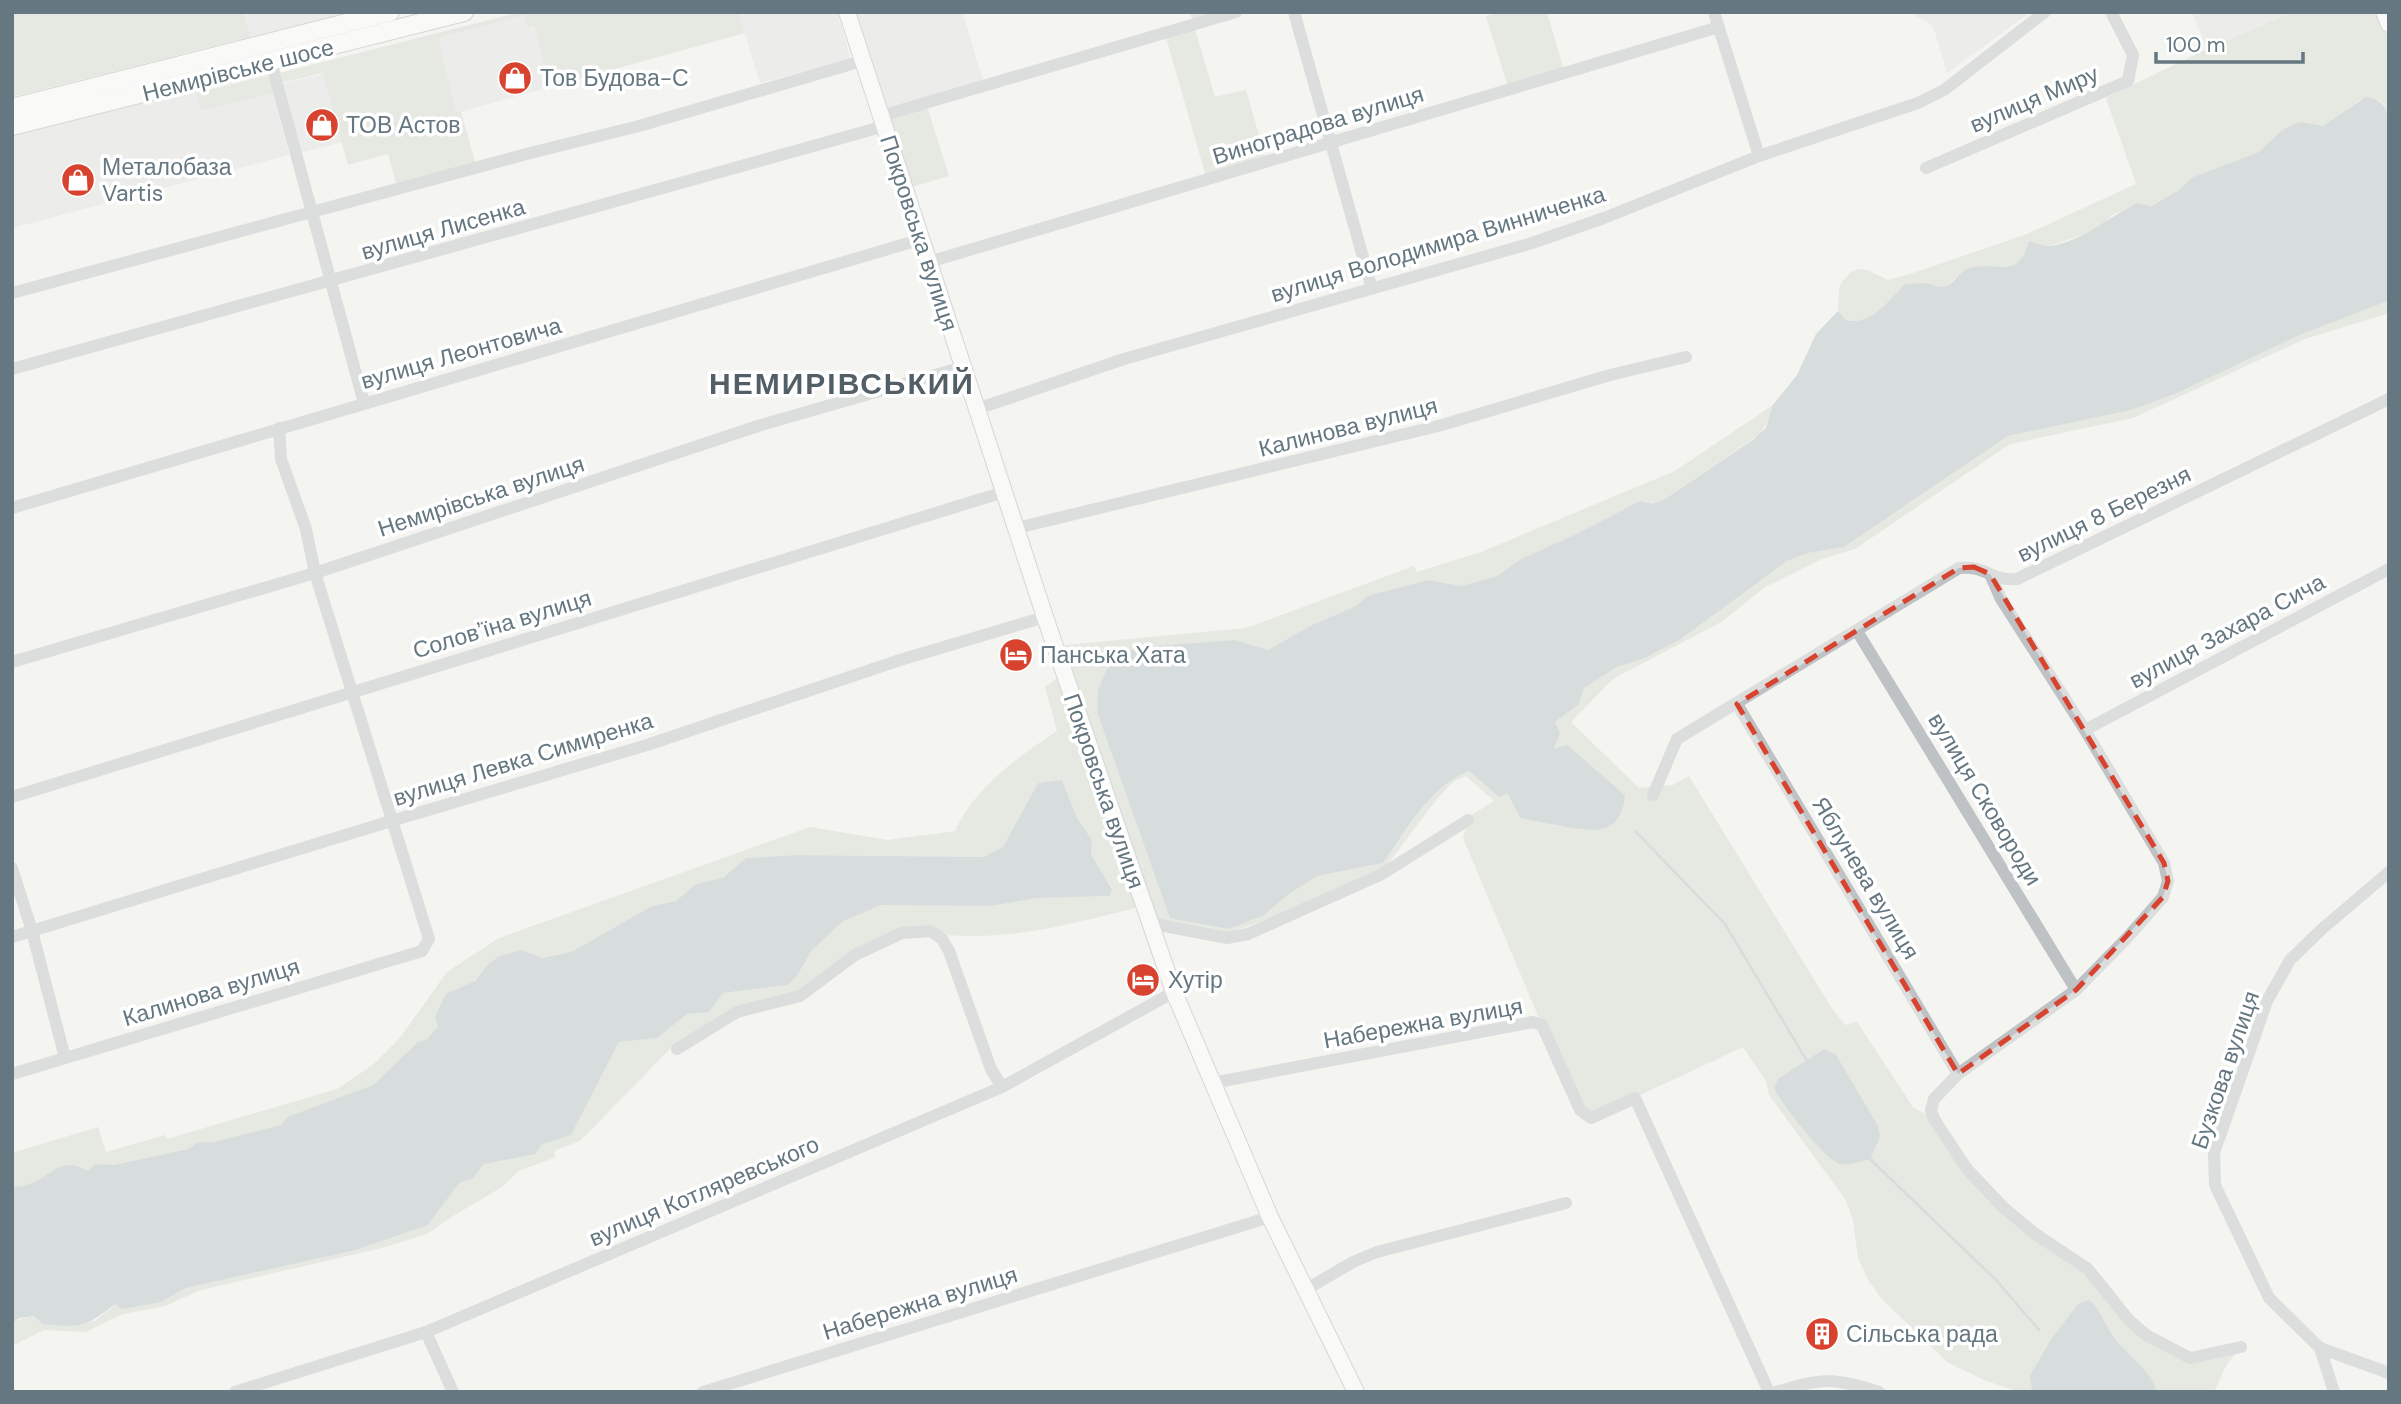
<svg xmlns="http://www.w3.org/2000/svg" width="2401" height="1404" font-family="'DM Sans',sans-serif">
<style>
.built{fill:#e2e4e2}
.green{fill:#d4d9d0}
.water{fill:#b3c1c3}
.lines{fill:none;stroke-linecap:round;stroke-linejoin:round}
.stream{stroke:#b3c1c3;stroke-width:2.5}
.secondary-casing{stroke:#aeb4b8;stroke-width:18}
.primary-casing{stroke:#afb5b7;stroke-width:20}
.street{stroke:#bec2c5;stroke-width:12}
.secondary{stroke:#fff;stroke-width:16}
.primary{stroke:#fff;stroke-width:18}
.marked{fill:none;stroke:#d7432e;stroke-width:5;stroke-dasharray:14 9;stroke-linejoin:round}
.labels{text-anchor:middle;stroke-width:7;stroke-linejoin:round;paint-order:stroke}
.street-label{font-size:23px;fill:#657780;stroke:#fff}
.poi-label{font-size:23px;fill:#657780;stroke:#fff;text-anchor:start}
.district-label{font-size:30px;font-weight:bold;letter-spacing:2px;fill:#535f66;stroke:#fff}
</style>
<rect width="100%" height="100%" fill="#f4f4f1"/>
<!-- built -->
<g class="built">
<path d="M244,12H357L250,37Z"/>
<path d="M738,12H837L851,59L760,83Z"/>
<path d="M847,12H966L963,14L985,86L881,116Z"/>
<path d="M1909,12H2031L1947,73L1933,26Z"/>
<path d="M2192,12H2293L2207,49Z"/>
<path d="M524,15L534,26L550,87L456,113L437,38Z"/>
<path d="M264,73L268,75L271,83L289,155L12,228V134Z"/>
<path d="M324,74L343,142L299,153L280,84Z"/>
</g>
<!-- green -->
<g class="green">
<path d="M12,12H244L250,37L12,97Z"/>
<path d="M521,12H738L745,33L550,87L534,26L527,27L524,15L438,38L456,112L461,111L475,162L396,183L388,154L348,165L323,73L272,85L274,93L201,110L197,94Z"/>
<path d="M1190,12H1236L1194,26L1215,97L1246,90L1267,163L1207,180L1165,34L1194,25Z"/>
<path d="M1501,12H1547L1565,74L1509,90L1486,16Z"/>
<path d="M2293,12H2389V119L2384,105L2379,100L2373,98L2360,100L2336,119L2323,126L2302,122L2281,131L2259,152L2193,177L2179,190L2150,206L2137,203L2114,214L2096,230L2026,254L2020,261L2012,265L1960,273L1947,286L1941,288L1929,283L1905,284C1890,299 1870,327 1846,320L1838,311L1839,291L1841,283L1851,272L1858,269L1867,270L1888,280L1913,273L2027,234L2136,184L2106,98L2207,49Z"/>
<path d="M926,103L949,176L905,189L881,116Z"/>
<path d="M2389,299V313L2305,339L2133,418L2010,444L1855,549L1822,559L1765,587L1723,621L1613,679L1571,722L1639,788L1673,785L1689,776L1831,1007L1845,1025L1857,1022L1913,1107L1934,1119L1978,1182L2088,1269L2128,1319L2190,1358L2241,1347L2227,1364L2214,1392H2019L1984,1380L1947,1362L1881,1298L1868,1280L1858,1258L1853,1220L1845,1199L1769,1095L1766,1081L1743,1047L1591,1118L1542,1025L1463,838L1470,816L1494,801L1466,776L1454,781L1437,799L1387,865L1267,919L1229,933L1149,923L1143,906C1080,922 1011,941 945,935C931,934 916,931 902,928L798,992L736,1010L671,1048L580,1141L554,1151L556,1157L519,1171L502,1187L453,1216L427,1234L382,1248L201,1290L165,1306L123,1314L86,1332L44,1330L12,1346V1324C29,1309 73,1319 95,1321L116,1304L160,1302L186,1288L356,1250L428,1225L459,1183L473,1178L484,1164L536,1154L541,1145L571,1135L619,1042L657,1038L687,1014L709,1012L723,993L788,985L797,976L812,950L843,920L881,905L991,906L1038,898L1110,896L1112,888L1091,854L1092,840L1077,818L1062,780L1038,783L1003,847L984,857L797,855L746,858L723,879L696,884L676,901L652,906L571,952L542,958L523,950L487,965L427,1039L418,1042L373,1085L287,1117L281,1125L214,1142H198L188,1149L114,1165L95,1164L88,1171H54L37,1183L25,1187H12V1153L98,1127L106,1152L165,1135L167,1139L337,1089L374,1064L399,1039L447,972L499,938L810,827L888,840L955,831C975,787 1018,757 1057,731L1045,687L1064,673L1055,646L1246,628L1414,566L1417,572L1481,552L1675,471L1773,405L1771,416L1760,434L1665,499L1521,559L1497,576L1461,586L1428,580L1367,596L1356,606L1312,625L1268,650L1235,640L1138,647L1098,690L1097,712L1170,917L1229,929L1317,876L1383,863C1408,830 1430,786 1469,771L1499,797L1508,794L1520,818L1561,826L1602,829L1625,795L1568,746L1554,750L1557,738L1555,722L1578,705L1583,688L1617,667L1643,659L1681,639L1787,561L1808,553L1844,547L2008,436L2131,410L2175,394L2302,334Z"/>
</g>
<!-- water -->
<g class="water">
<path d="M2366,97C2381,99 2385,105 2389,119V299L2387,301L2302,334L2175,394L2131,410L2008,436L1844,547L1808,553L1787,561L1681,639L1643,659L1617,667L1584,688L1578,705L1555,722L1560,733L1554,749L1567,745L1625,795C1624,810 1618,825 1602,829C1588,833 1537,821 1520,818L1508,794L1499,797L1469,771C1430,786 1407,830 1383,863L1317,876L1290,893L1264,915L1229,929L1170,918L1097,712L1098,690L1107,669L1117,659L1138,647L1235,640L1268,650L1312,625L1356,606L1367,596L1428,580L1461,586L1497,576L1521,559L1581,532L1640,501L1652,504L1665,499L1754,439L1766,428L1773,405L1797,375L1816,334L1838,311L1846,320C1870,327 1890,299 1905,284C1912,284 1920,283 1927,283C1933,284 1938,288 1943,287C1953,286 1957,274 1965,270C1992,258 2019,283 2029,241C2036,243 2045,247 2051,246C2083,241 2110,216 2137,203L2151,206L2179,190L2193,177L2259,152L2281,131L2294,124L2302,122L2323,126Z"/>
<path d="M1062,780L1077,818L1092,840L1091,854L1112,889L1110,896L1038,898L991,906L881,905L843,921L812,950L797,976L788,985L723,993L709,1012L687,1014L657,1038L619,1042L571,1135L541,1145L536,1154L484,1164L473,1178L459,1183L428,1225L356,1250L186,1288L161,1302L122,1309L115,1304C86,1327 79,1328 43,1324L34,1316L19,1318L12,1324V1187C41,1188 51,1164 72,1165C76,1165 84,1169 88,1171L95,1164L114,1165L188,1149L198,1142H214L281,1125L287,1117L373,1085L418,1042L427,1039L438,1026L435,1017L446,994L475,981L487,965L500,956L523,950L542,958L571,952L652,906L676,901L696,884L723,878L746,858L797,855L984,857L1003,847L1038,783Z"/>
<path d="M1824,1049L1836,1055L1878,1126L1880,1137L1870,1159C1860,1161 1848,1167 1838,1163C1824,1158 1780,1102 1774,1088L1778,1079Z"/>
<path d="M2089,1300C2101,1309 2104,1324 2113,1336C2127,1356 2150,1368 2157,1392L2032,1390L2030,1376L2050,1341L2078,1304Z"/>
</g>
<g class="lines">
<!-- stream -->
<g class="stream">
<path d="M1635,831L1725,924L1807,1061"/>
<path d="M1869,1158L1997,1281L2039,1330"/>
</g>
<!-- secondary casing -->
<g class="secondary-casing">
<g id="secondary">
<path d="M847,12L1045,617L1174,992L1270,1217L1356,1392"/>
<path d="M2384,12L2389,24"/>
</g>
</g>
<!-- primary casing -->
<g class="primary-casing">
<g id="primary">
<path d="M12,108L390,12"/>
<path d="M12,126L464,12"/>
</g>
</g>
<!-- street -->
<g class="street">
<path d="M1294,12L1372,289"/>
<path d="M1714,12L1759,156"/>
<path d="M271,62L364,403"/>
<path d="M881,116L1236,12"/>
<path d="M1926,168L2128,81L2133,55L2111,12"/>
<path d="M929,262L1719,27"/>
<path d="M12,293L534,152L639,126L862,61"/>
<path d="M12,369L885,126"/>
<path d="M977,409L1124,359L1529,244L1604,218L1759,156L1918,103L1944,90L2045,12"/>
<path d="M12,508L922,239"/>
<path d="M1017,528L1442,425L1610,375L1686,357"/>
<path d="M1990,574L2001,599L2085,730L2164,863L2168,881L2163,897L2127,938L2076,990L1958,1074L1934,1099L1931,1110L1934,1119L1967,1169L2003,1207L2034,1233L2088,1269L2128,1319L2146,1335L2190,1358L2241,1347"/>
<path d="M1857,631L2076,990"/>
<path d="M12,662L315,573L761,425L963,367"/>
<path d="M1737,704L1958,1074"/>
<path d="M2085,730L2389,569"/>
<path d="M1653,795L1677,739L1959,568C1986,565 1993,582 2017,579L2389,399"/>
<path d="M12,797L1004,492"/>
<path d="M12,868L32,931L65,1058"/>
<path d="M2389,872L2322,929L2290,960L2267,1001L2214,1153L2215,1185L2269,1298L2320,1348L2389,1373"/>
<path d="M1149,923L1227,938L1248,934L1382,874L1468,820"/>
<path d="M12,937L391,821L647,745L900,660L1045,617"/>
<path d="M677,1049L737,1012L800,996L855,955L902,933L931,931L942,939L949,951L991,1069L1002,1087"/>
<path d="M12,1074L422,951L429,939L315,573L306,529L281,459L279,428"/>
<path d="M1212,1083L1533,1022L1542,1025L1580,1110L1591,1118L1635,1098L1769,1392"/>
<path d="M1305,1290L1353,1262L1377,1252L1566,1203"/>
<path d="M426,1332L453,1392"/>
<path d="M2320,1348L2334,1392"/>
<path d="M235,1392L426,1332L1002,1087L1174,992"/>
<path d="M703,1392L1270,1217"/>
<path d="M1776,1392C1822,1378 1832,1377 1879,1392"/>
</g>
<!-- secondary -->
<use href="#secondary" class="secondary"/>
<!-- primary -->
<use href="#primary" class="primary"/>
</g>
<!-- marked area -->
<path d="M0 0H2401V1404H0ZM1974,567L1990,574L2164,863L2168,881L2163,897L2076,990L1958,1074L1737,704L1959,568Z" fill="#f4f4f1" fill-opacity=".55" fill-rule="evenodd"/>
<path class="marked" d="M1974,567L1990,574L2164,863L2168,881L2163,897L2076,990L1958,1074L1737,704L1959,568Z"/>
<!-- icons -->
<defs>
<g id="shop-disc" transform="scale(1.75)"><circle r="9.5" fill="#d7432e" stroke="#fff"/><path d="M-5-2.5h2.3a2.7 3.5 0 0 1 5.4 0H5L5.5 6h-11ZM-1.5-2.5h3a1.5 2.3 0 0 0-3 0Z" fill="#fff"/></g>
<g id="hotel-disc" transform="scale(1.75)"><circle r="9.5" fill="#d7432e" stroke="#fff"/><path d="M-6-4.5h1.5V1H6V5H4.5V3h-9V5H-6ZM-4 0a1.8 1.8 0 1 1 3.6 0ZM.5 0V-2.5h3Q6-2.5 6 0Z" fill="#fff"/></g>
<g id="building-disc" transform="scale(1.75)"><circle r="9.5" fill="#d7432e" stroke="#fff"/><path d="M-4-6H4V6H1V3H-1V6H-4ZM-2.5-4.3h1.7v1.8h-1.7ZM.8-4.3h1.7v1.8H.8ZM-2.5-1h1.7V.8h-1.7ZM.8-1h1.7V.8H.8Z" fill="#fff"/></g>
</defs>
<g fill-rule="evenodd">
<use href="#shop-disc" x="515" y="78"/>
<use href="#shop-disc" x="322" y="125"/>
<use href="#shop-disc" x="78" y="180"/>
<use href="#hotel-disc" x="1016" y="655"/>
<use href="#hotel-disc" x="1143" y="980"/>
<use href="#building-disc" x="1822" y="1334"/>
</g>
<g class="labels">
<!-- street labels -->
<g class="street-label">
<text transform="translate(238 70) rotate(-14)" y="8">Немирівське шосе</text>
<text transform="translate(2034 99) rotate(-23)" y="8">вулиця Миру</text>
<text transform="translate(1318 125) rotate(-17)" y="8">Виноградова вулиця</text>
<text transform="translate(443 229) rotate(-16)" y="8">вулиця Лисенка</text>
<text transform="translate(919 233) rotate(72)" y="8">Покровська вулиця</text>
<text transform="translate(1438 244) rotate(-17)" y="8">вулиця Володимира Винниченка</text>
<text transform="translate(461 353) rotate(-16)" y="8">вулиця Леонтовича</text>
<text transform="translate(1348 427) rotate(-14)" y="8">Калинова вулиця</text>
<text transform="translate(481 496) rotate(-18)" y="8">Немирівська вулиця</text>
<text transform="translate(2104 514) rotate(-26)" y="8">вулиця 8 Березня</text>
<text transform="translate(502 624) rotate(-17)" y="8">Соловʼїна вулиця</text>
<text transform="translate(2227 631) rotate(-28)" y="8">вулиця Захара Сича</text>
<text transform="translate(523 759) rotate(-17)" y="8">вулиця Левка Симиренка</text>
<text transform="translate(1104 791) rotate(71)" y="8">Покровська вулиця</text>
<text transform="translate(1985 799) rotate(59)" y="8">вулиця Сковороди</text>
<text transform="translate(1866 878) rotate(59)" y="8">Яблунева вулиця</text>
<text transform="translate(211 992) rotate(-17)" y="8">Калинова вулиця</text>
<text transform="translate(1423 1023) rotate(-10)" y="8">Набережна вулиця</text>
<text transform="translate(2225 1070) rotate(-71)" y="8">Бузкова вулиця</text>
<text transform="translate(704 1191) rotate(-23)" y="8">вулиця Котляревського</text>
<text transform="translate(920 1303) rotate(-17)" y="8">Набережна вулиця</text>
</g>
<!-- poi labels -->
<g class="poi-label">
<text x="540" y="86">Тов Будова-С</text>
<text x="346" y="133">ТОВ Астов</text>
<text x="102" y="175">Металобаза<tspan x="102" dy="26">Vartis</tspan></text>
<text x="1040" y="663">Панська Хата</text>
<text x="1168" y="988">Хутір</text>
<text x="1846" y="1342">Сільська рада</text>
</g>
<!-- district labels -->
<g class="district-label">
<text x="842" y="394">НЕМИРІВСЬКИЙ</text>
</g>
</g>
<!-- border -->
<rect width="2401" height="1404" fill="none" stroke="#657780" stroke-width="28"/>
<!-- scale -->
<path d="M2156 52v10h147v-10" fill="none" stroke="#657780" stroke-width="3.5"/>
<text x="2166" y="52" font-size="21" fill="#657780" stroke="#ffffff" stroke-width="5" paint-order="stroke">100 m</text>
</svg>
